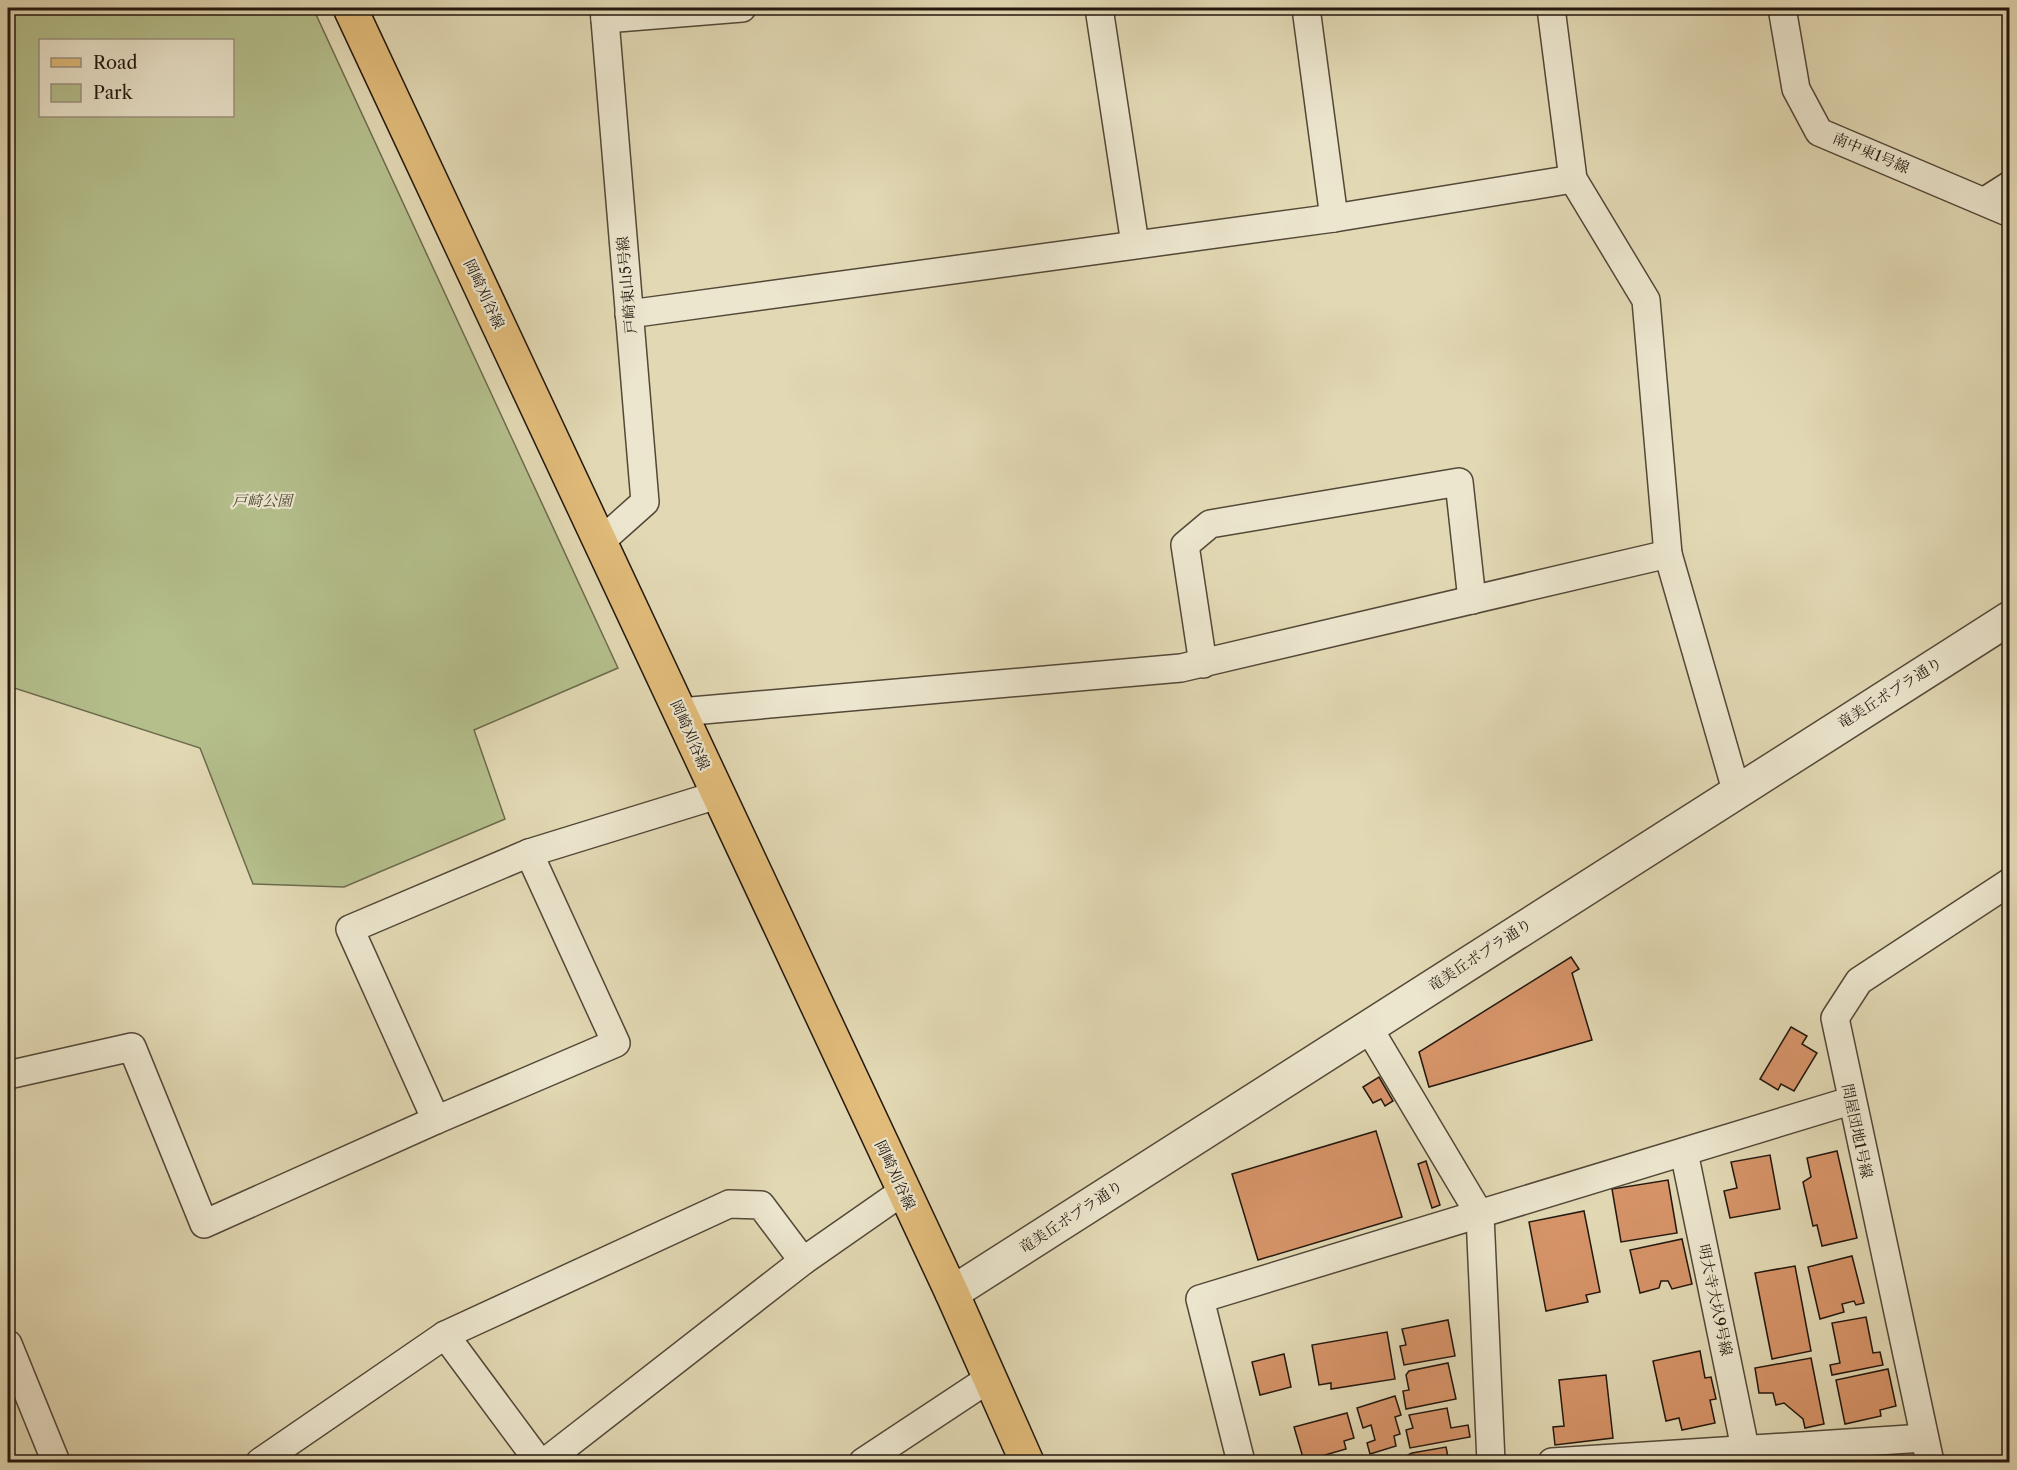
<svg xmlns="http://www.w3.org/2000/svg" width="2017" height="1470" font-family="'Libre Caslon Text','Noto Serif JP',serif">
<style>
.green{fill:#b4bf8c;stroke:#6c6b4d;stroke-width:1.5;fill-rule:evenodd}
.building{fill:#d79469;stroke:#23170e;stroke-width:1.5}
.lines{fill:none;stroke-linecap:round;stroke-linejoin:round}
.minor-casing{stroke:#534838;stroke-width:30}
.tertiary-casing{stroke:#534838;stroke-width:36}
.primary-casing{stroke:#23170e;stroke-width:36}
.minor{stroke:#ece6ce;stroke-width:27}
.tertiary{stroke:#ece6ce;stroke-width:33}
.primary{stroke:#e1bc7a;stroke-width:33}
.labels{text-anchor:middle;stroke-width:4.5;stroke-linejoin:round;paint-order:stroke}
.street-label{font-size:15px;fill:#23170e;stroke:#ece6ce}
.park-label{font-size:15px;font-style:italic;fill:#4e4934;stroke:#ece6ce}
</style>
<rect width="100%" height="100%" fill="#e2d9b4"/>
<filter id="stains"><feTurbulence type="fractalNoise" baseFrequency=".00333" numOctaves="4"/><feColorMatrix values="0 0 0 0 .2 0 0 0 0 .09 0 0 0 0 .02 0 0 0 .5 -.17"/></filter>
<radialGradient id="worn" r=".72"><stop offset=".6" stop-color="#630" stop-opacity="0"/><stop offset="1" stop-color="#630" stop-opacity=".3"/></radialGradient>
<!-- green -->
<path class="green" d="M8,8H313L618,668L474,730L505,819L344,887L253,884L200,748L8,686ZM40,40H232V116H40Z"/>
<!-- building -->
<g class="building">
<path d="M1571,957L1579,969L1572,973L1592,1040L1429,1087L1419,1052Z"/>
<path d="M1791,1027L1807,1036L1802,1044L1817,1053L1794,1091L1781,1084L1778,1090L1760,1079Z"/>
<path d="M1379,1077L1393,1101L1385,1106L1381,1099L1373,1103L1363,1087Z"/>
<path d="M1376,1131L1402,1217L1258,1260L1232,1174Z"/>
<path d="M1837,1151L1857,1238L1822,1246L1817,1225L1813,1226L1803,1182L1811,1177L1807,1158Z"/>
<path d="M1770,1155L1780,1209L1730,1218L1724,1191L1737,1188L1731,1162Z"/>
<path d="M1426,1161L1440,1205L1432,1208L1418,1164Z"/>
<path d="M1668,1180L1677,1233L1621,1242L1612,1189Z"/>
<path d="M1584,1211L1600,1292L1586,1295L1588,1302L1546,1311L1529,1222Z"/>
<path d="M1682,1239L1692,1284L1672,1289L1668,1281H1661L1659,1288L1640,1293L1630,1250Z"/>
<path d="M1852,1256L1864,1303L1856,1305L1854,1301L1842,1304L1844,1312L1820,1319L1808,1267Z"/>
<path d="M1795,1266L1811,1351L1772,1359L1755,1273Z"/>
<path d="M1866,1317L1873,1353L1880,1352L1883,1365L1832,1375L1830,1365L1840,1363L1832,1323Z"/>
<path d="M1448,1320L1455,1356L1404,1365L1400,1346L1406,1345L1402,1329Z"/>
<path d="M1387,1332L1395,1379L1331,1389V1383L1319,1385L1312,1345Z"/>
<path d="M1700,1351L1705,1378L1711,1377L1716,1399L1710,1400L1715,1423L1682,1430L1679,1418L1666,1421L1653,1361Z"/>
<path d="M1284,1354L1291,1387L1260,1395L1252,1362Z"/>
<path d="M1811,1358L1824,1424L1805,1428L1803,1419L1784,1403L1776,1405L1773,1393H1759L1755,1368Z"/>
<path d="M1448,1363L1456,1399L1406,1409L1403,1391L1409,1390L1406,1375L1409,1371Z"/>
<path d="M1888,1369L1896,1406L1880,1410L1881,1416L1845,1424L1836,1380Z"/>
<path d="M1606,1375L1613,1438L1555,1445L1553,1427L1564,1426L1559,1380Z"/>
<path d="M1395,1396L1401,1415L1395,1417L1400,1434L1394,1436L1396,1446L1370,1454L1367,1443L1375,1440L1371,1425L1363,1428L1357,1408Z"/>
<path d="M1447,1408L1451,1428L1468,1425L1470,1437L1410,1448L1406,1430L1413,1428L1409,1415Z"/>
<path d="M1347,1413L1354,1438L1344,1441L1346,1449L1304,1461L1294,1427Z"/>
<path d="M1446,1447L1449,1462H1405L1404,1457L1412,1453Z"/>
</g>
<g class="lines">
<!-- minor casing -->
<g class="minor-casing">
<g id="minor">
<path d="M1099,8L1135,244"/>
<path d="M1306,8L1334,218"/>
<path d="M1551,8L1573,179L1646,300L1668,554L1736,790"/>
<path d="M1782,8L1796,89L1819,132L2010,213"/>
<path d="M605,19L742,8"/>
<path d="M1985,201L2010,185"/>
<path d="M629,314L1334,218L1573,179"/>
<path d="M599,543L645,502L604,8"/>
<path d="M1203,664L1185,545L1210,524L1459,482L1472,600"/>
<path d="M680,712L1181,668L1668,554"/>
<path d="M1368,1027L1480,1215L1491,1462"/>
<path d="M8,1075L132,1047L204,1224L436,1120L350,929L529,853L717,795"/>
<path d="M436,1120L616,1043L529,853"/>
<path d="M1684,1152L1745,1448"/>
<path d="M445,1335L539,1462"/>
<path d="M8,1344L56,1462"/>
<path d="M260,1462L445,1335L729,1204L761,1205L803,1261"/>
<path d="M545,1462L803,1261L902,1192"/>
<path d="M863,1462L990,1378"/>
<path d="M1241,1462L1200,1299L1850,1101"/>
<path d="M1552,1462L1924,1438"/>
<path d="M1930,1462L1835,1018L1859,981L2010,882"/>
</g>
</g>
<!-- tertiary casing -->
<g class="tertiary-casing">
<path id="tertiary" d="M952,1293L2010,618"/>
</g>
<!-- primary casing -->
<g class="primary-casing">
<path id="primary" d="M350,8L952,1293L1027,1462"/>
</g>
<!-- minor -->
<use href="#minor" class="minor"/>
<!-- tertiary -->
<use href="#tertiary" class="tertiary"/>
<!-- primary -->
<use href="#primary" class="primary"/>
</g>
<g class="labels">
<!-- street labels -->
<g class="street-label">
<text transform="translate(1871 153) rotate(23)" y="5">南中東1号線</text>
<text transform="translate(627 285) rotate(-95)" y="5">戸崎東山5号線</text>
<text transform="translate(484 294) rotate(65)" y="5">岡崎刈谷線</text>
<text transform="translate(1890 693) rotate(-32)" y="5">竜美丘ポプラ通り</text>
<text transform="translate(690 735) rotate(66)" y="5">岡崎刈谷線</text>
<text transform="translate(1480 955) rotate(-33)" y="5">竜美丘ポプラ通り</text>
<text transform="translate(1857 1131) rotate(78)" y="5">問屋団地1号線</text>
<text transform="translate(895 1175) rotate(65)" y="5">岡崎刈谷線</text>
<text transform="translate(1071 1217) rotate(-33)" y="5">竜美丘ポプラ通り</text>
<text transform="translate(1715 1300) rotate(78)" y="5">明大寺大圦9号線</text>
</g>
<!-- park labels -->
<g class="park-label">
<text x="262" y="506">戸崎公園</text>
</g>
</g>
<!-- margin -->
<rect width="2017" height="1470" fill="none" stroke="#e2d9b4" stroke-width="30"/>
<rect x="9" y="9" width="1999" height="1452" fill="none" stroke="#23170e" stroke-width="3"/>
<rect x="15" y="15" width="1987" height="1440" fill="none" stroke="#23170e" stroke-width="1.5"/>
<!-- legend -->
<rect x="39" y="39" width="195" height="78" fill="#ece6ce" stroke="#9c9381" stroke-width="1.5"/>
<rect x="51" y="58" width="30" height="9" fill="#e1bc7a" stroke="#9c9381" stroke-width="1.5"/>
<text x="93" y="69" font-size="18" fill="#23170e">Road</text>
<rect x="51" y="84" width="30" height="18" fill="#b4bf8c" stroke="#9c9381" stroke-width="1.5"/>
<text x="93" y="99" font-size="18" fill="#23170e">Park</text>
<rect width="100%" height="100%" filter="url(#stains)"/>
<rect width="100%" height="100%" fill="url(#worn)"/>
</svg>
